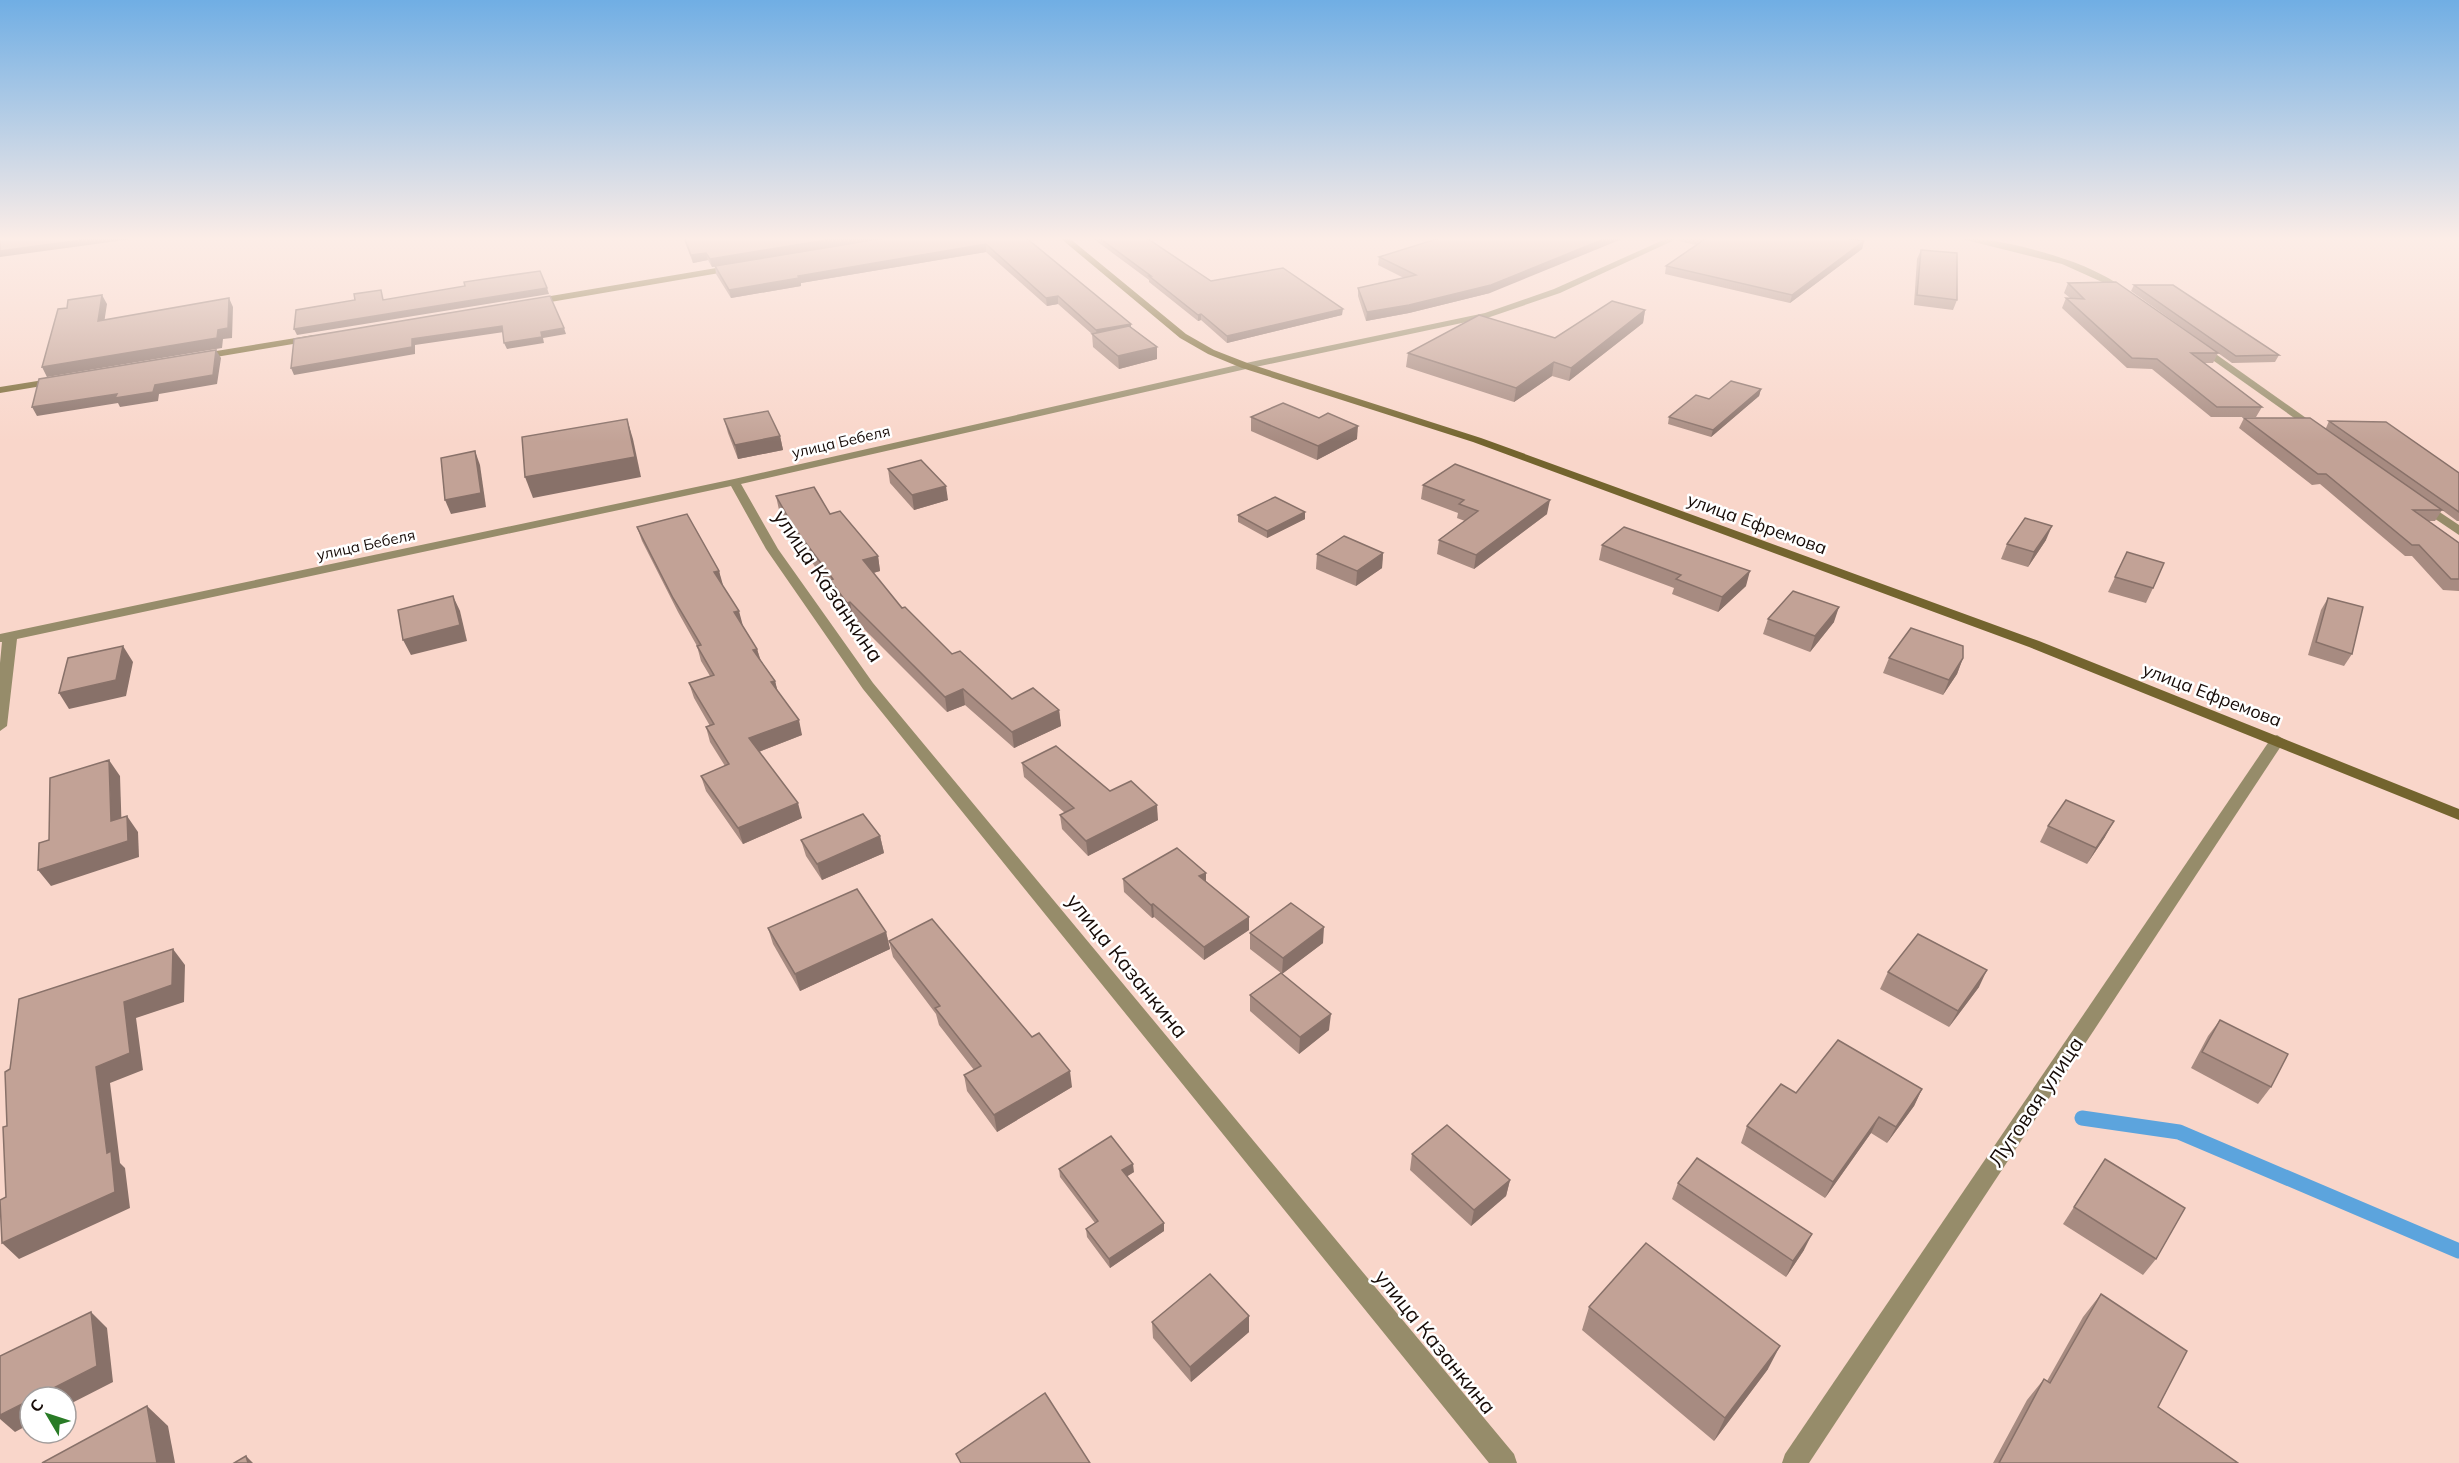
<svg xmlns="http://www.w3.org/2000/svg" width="2459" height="1463" font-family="Mulish,sans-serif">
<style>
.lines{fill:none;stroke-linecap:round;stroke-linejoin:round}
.stream{stroke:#5ca4dd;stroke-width:15}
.minor{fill:#968c6a;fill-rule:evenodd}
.secondary{fill:#73642e;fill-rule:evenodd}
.wall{fill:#a78b81}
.shaded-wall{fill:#887169}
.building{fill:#c2a296;stroke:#887169;stroke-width:1.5}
.labels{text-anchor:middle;stroke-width:5;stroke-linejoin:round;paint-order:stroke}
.far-street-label{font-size:15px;fill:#160b07;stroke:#fff}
.street-label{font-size:18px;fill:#160b07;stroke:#fff}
.near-street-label{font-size:21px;fill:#160b07;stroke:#fff}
</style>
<rect width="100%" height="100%" fill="#f9d6ca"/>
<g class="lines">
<!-- stream -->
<path class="stream" d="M2082,1118L2179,1132L2459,1251"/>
<!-- minor -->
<g class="minor">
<path d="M1670,237H1681L1560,293L1490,317L1246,369L741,484L778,549L873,683L1514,1454L1517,1463H1489L863,689L766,549L731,486L17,639L7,726L0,731V663L2,642H0V634L734,479L1246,363L1485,313L1554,289Z"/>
<path d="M1954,237C1999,237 2096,261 2129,293L2121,295L2102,282L2062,264Z"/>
<path d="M2197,345H2203L2323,430L2318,433L2314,432L2197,349Z"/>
<path d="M2423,501L2459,525V535L2419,508L2417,505Z"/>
<path d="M2277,735L2285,740L1809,1463H1782L1785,1454L2272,737Z"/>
</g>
<!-- secondary -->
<g class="secondary">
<path d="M1059,237H1068L1186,334L1214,350L1250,364L1481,438L2039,641L2459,809V820L2029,647L1473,442L1242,368L1208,354L1180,338Z"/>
<path d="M734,265L738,268L737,270L533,305L528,302L533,299Z"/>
<path d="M314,335L319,338L317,340L198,360L193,357L198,354Z"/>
<path d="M56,378L61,381L60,383L0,393V387Z"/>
</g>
</g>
<!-- wall -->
<g class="wall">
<path d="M683,237H890L712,267L708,260L693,263Z"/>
<path d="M1025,237L1131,327L1157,347V359L1119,369L1093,347L1092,334L1058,304L1047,306L986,252L801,283V286L731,298L716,274L715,266Z"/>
<path d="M1091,237H1145L1211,281L1342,315L1227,343L1201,320L1198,321L1149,282V280Z"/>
<path d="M1679,237H1837L1864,241L1862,249L1790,303L1665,274L1666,266L1696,245L1679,241Z"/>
<path d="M1921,250L1957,300L1953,310L1914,305L1917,259Z"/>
<path d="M1379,257L1490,293L1409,313L1366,321L1358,296V288L1404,278L1378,265Z"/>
<path d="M2068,283L2218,353L2213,363H2204L2262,407L2256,417H2211L2152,369L2127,368L2062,308L2066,298H2070L2064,293Z"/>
<path d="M2134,285L2279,355L2275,362L2232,363L2131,291Z"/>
<path d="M1645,310L1643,323L1569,381L1552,376L1514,402L1406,367L1408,353L1555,338Z"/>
<path d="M1761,389L1759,396L1711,437L1668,424L1669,417L1709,399Z"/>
<path d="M1251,417L1357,439L1317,460L1251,431Z"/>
<path d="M2244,418L2326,428L2329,421L2459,473V521H2457L2442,510L2435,521H2428L2459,543V591L2443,590L2412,556H2405L2320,484L2312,485L2239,428Z"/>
<path d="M724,419L780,436L783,450L738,459L728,433Z"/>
<path d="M888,469L948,500L914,510L890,483Z"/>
<path d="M1423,485L1547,514L1474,569L1437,554L1439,540L1465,521L1457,518L1458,513L1421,499Z"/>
<path d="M776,496L830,514L878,556L880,571L873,573L902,608L952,654L1012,699L1059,710L1061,726L1014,748L965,705L947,712L853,618H850L833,595L831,588L796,541L779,510Z"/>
<path d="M1238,515L1305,519L1267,538L1238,522Z"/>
<path d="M637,527L719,571L722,585L742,625L757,649L761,661L775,681L777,690L802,735L759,752L802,818L743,844L706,791L701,776L725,766L710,742L706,727L710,726L694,698L689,683L710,676L701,661L697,646L678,612L642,541Z"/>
<path d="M2046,540L2028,567L2001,559L2007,544Z"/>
<path d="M1602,545L1746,586L1718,612L1672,594L1674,588L1599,560Z"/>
<path d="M2127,552L2153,588L2146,603L2108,592Z"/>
<path d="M1383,553L1382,568L1356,586L1316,569L1317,554Z"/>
<path d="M2328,598L2352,654L2344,666L2308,655L2321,610Z"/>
<path d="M1768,619L1834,622L1810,652L1763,634Z"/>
<path d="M1889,658H1963L1957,674L1943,695L1883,673Z"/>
<path d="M1022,763L1110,791L1158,820L1088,856L1062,829L1060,815L1065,813L1024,777Z"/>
<path d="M2048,826L2105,837L2087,864L2040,842Z"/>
<path d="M880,836L884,853L822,880L806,856L801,840Z"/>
<path d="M1123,879L1206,882L1249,930L1204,960L1154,917L1152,918L1124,892Z"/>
<path d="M768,928L886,932L890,949L800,991L773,944Z"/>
<path d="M1250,933L1323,943L1282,974L1329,1030L1299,1054L1250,1011V995L1281,973L1250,949Z"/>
<path d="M889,941L1072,1087L997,1132L967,1091L964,1075L974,1070L939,1025L936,1014L893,957Z"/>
<path d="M1888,972L1979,987L1949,1027L1880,989Z"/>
<path d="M2220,1020L2271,1087L2258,1104L2191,1068L2208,1036Z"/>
<path d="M1922,1089L1914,1106L1887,1143L1871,1133L1825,1198L1741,1143L1747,1126L1796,1093Z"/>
<path d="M1412,1154L1510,1180L1506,1196L1471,1226L1410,1170Z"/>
<path d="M2105,1159L2156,1259L2143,1275L2063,1224Z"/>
<path d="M1059,1169L1134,1172L1127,1176L1164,1231L1110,1268L1087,1237L1086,1229L1095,1223L1060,1177Z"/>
<path d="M1678,1183L1804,1250L1786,1277L1672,1199Z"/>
<path d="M2101,1294L2158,1407L2238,1463H1993L2027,1400L2044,1379L2047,1381L2083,1317Z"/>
<path d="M1589,1307L1768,1369L1714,1441L1582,1330Z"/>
<path d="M1249,1316V1332L1191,1382L1153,1338L1152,1322Z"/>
</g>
<!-- shaded-wall -->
<g class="shaded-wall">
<path d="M103,237H147L0,257V251Z"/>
<path d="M844,237H890L712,267L710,259Z"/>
<path d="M1609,237H1627L1490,293L1409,313L1366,321L1367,312Z"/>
<path d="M1864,241L1862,249L1790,303L1792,295Z"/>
<path d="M986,244V252L801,283V286L731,298L729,290L798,276Z"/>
<path d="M706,253L708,260L693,263L691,255Z"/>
<path d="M547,288L549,294L297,335L294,329Z"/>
<path d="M102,295L107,304L103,330L98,321Z"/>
<path d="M1058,296V304L1047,306L1046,298Z"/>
<path d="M229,298L233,307L232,338L223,339L222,348L47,377L42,367L218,330Z"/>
<path d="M1343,309L1342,315L1227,343V336Z"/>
<path d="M1645,310L1643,323L1569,381L1571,368Z"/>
<path d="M1201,314V320L1198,321V315Z"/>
<path d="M1131,324V332L1097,339L1096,330Z"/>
<path d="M502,326L504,332L415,345V354L294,375L291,368L412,339Z"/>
<path d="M564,328L566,334L543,338L544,343L507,349L504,343L541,332Z"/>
<path d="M1157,347V359L1119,369L1118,356Z"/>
<path d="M216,350L221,358L217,384L159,394L158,401L120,407L118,403L37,416L32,407L155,385Z"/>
<path d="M1554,362L1552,376L1514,402L1516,388Z"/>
<path d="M1761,389L1759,396L1711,437L1713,430Z"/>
<path d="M627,419L633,439L641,477L533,498L525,477Z"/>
<path d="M1358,426L1357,439L1317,460L1318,446Z"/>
<path d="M780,436L783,450L738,459L735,445Z"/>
<path d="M475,451L480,465L486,507L451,514L445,500Z"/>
<path d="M946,486L948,500L914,510L912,495Z"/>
<path d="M1550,500L1547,514L1474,569L1476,555Z"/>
<path d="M1305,512V519L1267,538V531Z"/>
<path d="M2052,526L2046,540L2028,567L2034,552Z"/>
<path d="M1383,553L1382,568L1356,586L1357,571Z"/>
<path d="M878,556L880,571L866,575L863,560Z"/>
<path d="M719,571L723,585L718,587L714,572Z"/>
<path d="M1750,571L1746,586L1718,612L1722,597Z"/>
<path d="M453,596L460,611L467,641L411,655L403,640Z"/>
<path d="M850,602L853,618H850L847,603Z"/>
<path d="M1839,607L1834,622L1810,652L1815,636Z"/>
<path d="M739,611L743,626L734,612Z"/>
<path d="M123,646L133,662L126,696L69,709L59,693Z"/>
<path d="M757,649L761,663L753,650Z"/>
<path d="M1963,658L1957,674L1943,695L1949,680Z"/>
<path d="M775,681L779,696L771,682Z"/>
<path d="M963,689L965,705L947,712L945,697Z"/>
<path d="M1059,710L1061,726L1014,748L1012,732Z"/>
<path d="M799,720L802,735L753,754L749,738Z"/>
<path d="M109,760L120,776L122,837L111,821Z"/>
<path d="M798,803L802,818L743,844L738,828Z"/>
<path d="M1157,805L1158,820L1088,856L1086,841Z"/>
<path d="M127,816L138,832L139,857L51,886L38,870Z"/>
<path d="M2114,821L2105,837L2087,864L2096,848Z"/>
<path d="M880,836L884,853L822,880L817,864Z"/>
<path d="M1206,873V885L1199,876Z"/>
<path d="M1153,904L1154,917L1152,918L1151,905Z"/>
<path d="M1249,917V930L1204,960V947Z"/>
<path d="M1324,927L1323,943L1282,974L1283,958Z"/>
<path d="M886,932L890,949L800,991L795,974Z"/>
<path d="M173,949L185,965L184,1002L136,1018L143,1070L110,1083L120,1163L125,1168L130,1208L19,1259L2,1243L107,1153L96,1067L124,1002Z"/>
<path d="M1987,970L1979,987L1949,1027L1958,1011Z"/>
<path d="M1331,1014L1329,1030L1299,1054L1300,1037Z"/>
<path d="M1070,1071L1072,1087L997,1132L994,1115Z"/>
<path d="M1922,1089L1914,1106L1887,1143L1896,1127Z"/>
<path d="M1879,1117L1871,1133L1825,1198L1833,1182Z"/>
<path d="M1133,1164L1134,1172L1123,1179L1122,1170Z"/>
<path d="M1510,1180L1506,1196L1471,1226L1474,1210Z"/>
<path d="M1164,1223V1231L1110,1268L1109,1259Z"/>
<path d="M1812,1234L1804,1250L1786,1277L1793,1261Z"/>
<path d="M91,1312L107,1328L113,1382L66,1406V1397H36Z"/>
<path d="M1249,1316V1332L1191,1382L1190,1367Z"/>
<path d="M1780,1346L1768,1369L1714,1441L1725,1418Z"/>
<path d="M30,1400V1424L15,1432L0,1419V1415Z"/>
<path d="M147,1406L168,1426L175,1463H157Z"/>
<path d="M246,1456L253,1463H248Z"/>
</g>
<!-- building -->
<g class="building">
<path d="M0,237H103L0,251Z"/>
<path d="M684,237H844L710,259L706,253L691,255Z"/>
<path d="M891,237H1025L1131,324L1096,330L1058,296L1046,298L986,244L798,276L799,278L729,290L715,266Z"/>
<path d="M1098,237H1145L1211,281L1283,268L1343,309L1227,336L1201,314L1198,315L1149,276H1151Z"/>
<path d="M1443,237H1609L1491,285L1409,305L1367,312L1358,288L1416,275L1379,257Z"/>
<path d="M1697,237H1837L1864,241L1792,295L1666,266L1705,239Z"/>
<path d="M1921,250L1957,253V300L1917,295Z"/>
<path d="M540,271L547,288L294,329L296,310L355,300L354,294L381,290L383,300L465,286L464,282Z"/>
<path d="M2116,282L2218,353H2191L2262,407H2217L2157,359L2132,358L2066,298L2084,299L2068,283Z"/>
<path d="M2134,285H2173L2279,355L2236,356Z"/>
<path d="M102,295L98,321L229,298L228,328L218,330L217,338L42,367L58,309L67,308L68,300Z"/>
<path d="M550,296L564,328L541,332L542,337L504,343L502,326L412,339V347L291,368L294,339Z"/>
<path d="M1612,301L1645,310L1571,368L1554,362L1516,388L1408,353L1479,315L1555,338Z"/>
<path d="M1129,326L1157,347L1118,356L1092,334Z"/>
<path d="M216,350L213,375L155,385L153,392L115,398L117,394L32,407L39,379Z"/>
<path d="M1731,381L1761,389L1713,430L1669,417L1696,395L1709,399Z"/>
<path d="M1283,403L1319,418L1328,413L1358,426L1318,446L1251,417Z"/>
<path d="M768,411L780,436L735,445L724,419Z"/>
<path d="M2244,418H2310L2442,510H2413L2459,543V579H2451L2419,545H2412L2326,474H2318Z"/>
<path d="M627,419L635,457L525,477L522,437Z"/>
<path d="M2329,421L2386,422L2459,473V512Z"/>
<path d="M475,451L481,493L445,500L441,458Z"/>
<path d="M921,460L946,486L912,495L888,469Z"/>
<path d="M1455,464L1550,500L1476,555L1439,540L1478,511L1459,504L1464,500L1423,485Z"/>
<path d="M814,487L830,514L840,511L878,556L863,560L902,608L905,607L952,654L960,651L1012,699L1033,688L1059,710L1012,732L963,689L945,697L850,602L847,603L830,580L833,579L793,526L776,496Z"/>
<path d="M1275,497L1305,512L1267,531L1238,515Z"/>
<path d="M687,514L719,571L714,572L739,611L734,612L757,649L753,650L775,681L771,682L799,720L749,738L798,803L738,828L701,776L729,764L706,727L714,724L689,683L714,675L697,646L701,645L673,598L637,527Z"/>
<path d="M2025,518L2052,526L2034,552L2007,544Z"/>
<path d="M1624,527L1750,571L1722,597L1676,579L1681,575L1602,545Z"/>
<path d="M1344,536L1383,553L1357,571L1317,554Z"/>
<path d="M2127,552L2164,563L2153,588L2115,577Z"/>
<path d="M1793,591L1839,607L1815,636L1768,619Z"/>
<path d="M453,596L460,625L403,640L398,610Z"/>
<path d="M2328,598L2363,607L2352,654L2316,642Z"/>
<path d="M1911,628L1963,646V658L1949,680L1889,658Z"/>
<path d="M123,646L116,680L59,693L68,658Z"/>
<path d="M1056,746L1110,791L1131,781L1157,805L1086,841L1060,815L1074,808L1022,763Z"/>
<path d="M109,760L111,821L127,816L128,841L38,870L39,843L49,840L50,778Z"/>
<path d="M2066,800L2114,821L2096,848L2048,826Z"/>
<path d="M863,814L880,836L817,864L801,840Z"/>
<path d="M1177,848L1206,873L1199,876L1249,917L1204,947L1153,904L1151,905L1123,879Z"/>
<path d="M857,889L886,932L795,974L768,928Z"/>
<path d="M1291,903L1324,927L1283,958L1250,933Z"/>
<path d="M932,919L1032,1037L1039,1033L1070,1071L994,1115L964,1075L981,1066L935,1008L940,1006L889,941Z"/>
<path d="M1918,934L1987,970L1958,1011L1888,972Z"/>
<path d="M173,949L172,985L124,1002L130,1053L96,1067L107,1153L111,1151L115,1192L2,1243L0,1200L6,1197L3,1127L7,1126L5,1072L10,1069L19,999Z"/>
<path d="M1281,973L1331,1014L1300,1037L1250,995Z"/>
<path d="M2220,1020L2288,1054L2271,1087L2202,1052Z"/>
<path d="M1838,1040L1922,1089L1896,1127L1879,1117L1833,1182L1747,1126L1781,1084L1796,1093Z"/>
<path d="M1447,1125L1510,1180L1474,1210L1412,1154Z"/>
<path d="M1111,1136L1133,1164L1122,1170L1164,1223L1109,1259L1086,1229L1098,1221L1059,1169Z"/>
<path d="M1697,1158L1812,1234L1793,1261L1678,1183Z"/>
<path d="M2105,1159L2185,1208L2156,1259L2074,1207Z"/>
<path d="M1646,1243L1780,1346L1725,1418L1589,1307Z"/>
<path d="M1210,1274L1249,1316L1190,1367L1152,1322Z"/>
<path d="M2101,1294L2187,1351L2158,1407L2238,1463H1999L2044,1379L2050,1383Z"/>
<path d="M91,1312L97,1366L36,1397H30V1400L0,1415V1356Z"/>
<path d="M1045,1393L1090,1463H961L956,1454Z"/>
<path d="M147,1406L157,1463H42Z"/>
<path d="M246,1456L248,1463H234Z"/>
</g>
<!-- sky -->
<linearGradient id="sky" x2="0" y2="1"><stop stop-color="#70aee4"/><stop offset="0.54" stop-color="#fcede7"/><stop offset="1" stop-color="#fcede7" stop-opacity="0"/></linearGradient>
<rect width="2459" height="442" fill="url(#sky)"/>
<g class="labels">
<!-- far-street labels -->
<g class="far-street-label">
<text transform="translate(841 442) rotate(-13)" y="5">улица Бебеля</text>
<text transform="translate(366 545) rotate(-12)" y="5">улица Бебеля</text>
</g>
<!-- street labels -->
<g class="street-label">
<text transform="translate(1757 524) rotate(20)" y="6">улица Ефремова</text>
<text transform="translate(2212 695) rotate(21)" y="6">улица Ефремова</text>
</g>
<!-- near-street labels -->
<g class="near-street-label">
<text transform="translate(828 586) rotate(56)" y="7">улица Казанкина</text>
<text transform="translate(1127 966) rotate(51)" y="7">улица Казанкина</text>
<text transform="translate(2036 1102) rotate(-56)" y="7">Луговая улица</text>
<text transform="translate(1435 1342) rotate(51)" y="7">улица Казанкина</text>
</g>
</g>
<!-- north arrow -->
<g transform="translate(48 1415) rotate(309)"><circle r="28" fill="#ffffff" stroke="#a29d9c" stroke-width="1.5"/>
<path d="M0-4.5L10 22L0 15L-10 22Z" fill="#297b26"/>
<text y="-9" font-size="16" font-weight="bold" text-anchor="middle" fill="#160b07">С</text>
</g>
</svg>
